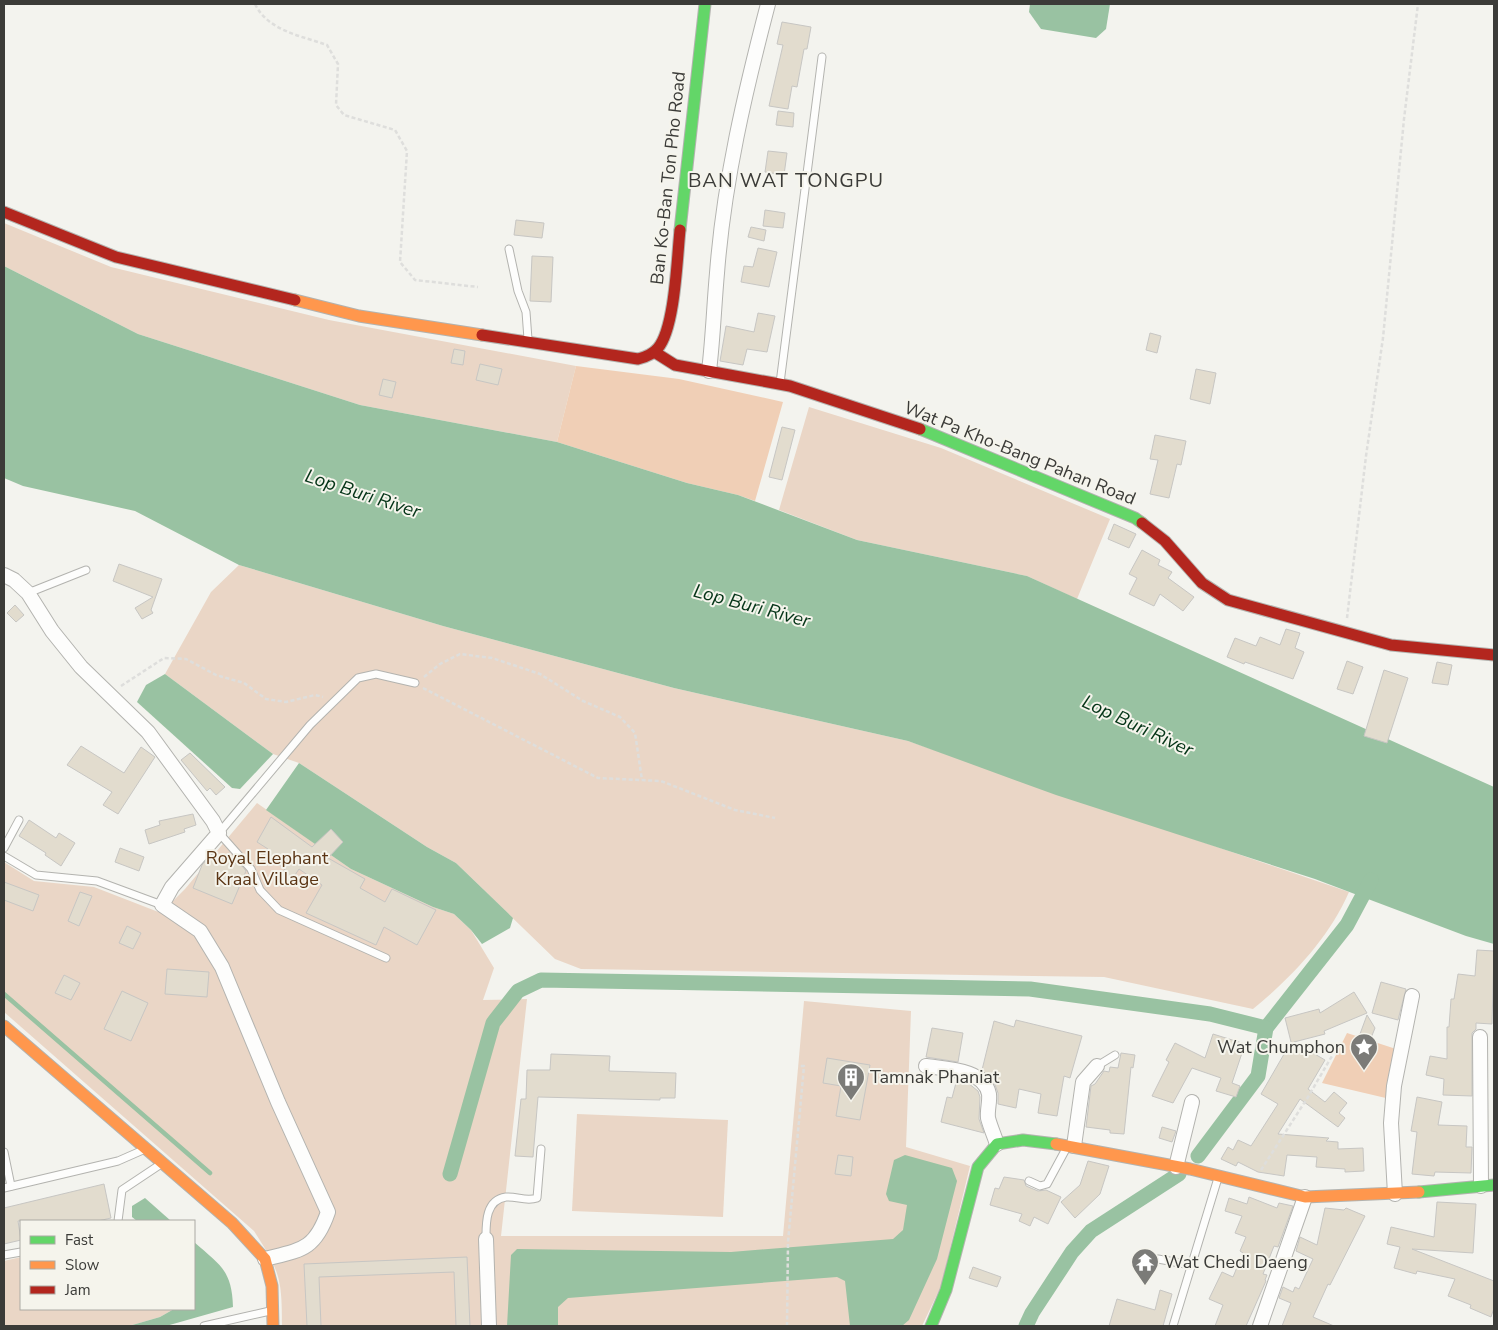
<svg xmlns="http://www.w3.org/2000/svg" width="1498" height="1330" font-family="'Nunito Sans',sans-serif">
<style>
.green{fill:#ead6c6}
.forest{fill:#f0cfb6}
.water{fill:#99c2a2}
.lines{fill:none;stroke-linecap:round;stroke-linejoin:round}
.stream{stroke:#99c2a2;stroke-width:4.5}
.canal{stroke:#99c2a2;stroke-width:15}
.building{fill:#e2dcce;stroke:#c7c6c3}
.lane-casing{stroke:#b3b3af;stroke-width:9}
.street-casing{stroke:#b3b3af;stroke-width:16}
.fast-casing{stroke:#b3b3af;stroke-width:13}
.slow-casing{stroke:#b3b3af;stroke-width:13}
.jam-casing{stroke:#b3b3af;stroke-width:13}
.path{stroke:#dededc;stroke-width:2.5;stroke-dasharray:4 2.5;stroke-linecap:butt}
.lane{stroke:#fdfdfc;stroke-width:7}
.street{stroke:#fdfdfc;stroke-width:14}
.fast{stroke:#63d668;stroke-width:11}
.slow{stroke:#ff974d;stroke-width:11}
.jam{stroke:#b3261e;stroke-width:11}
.labels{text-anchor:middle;stroke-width:4;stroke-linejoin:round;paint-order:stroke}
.street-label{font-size:18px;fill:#3b3b38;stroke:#f5f4ec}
.park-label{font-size:18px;fill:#5a3414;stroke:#f5f4ec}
.poi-label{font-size:18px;fill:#3b3b38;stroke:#f5f4ec;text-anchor:start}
.water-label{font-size:19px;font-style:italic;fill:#043417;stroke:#f5f4ec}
.quarter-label{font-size:20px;letter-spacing:1px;fill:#3b3b38;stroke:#f5f4ec}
</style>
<rect width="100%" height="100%" fill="#f3f3ee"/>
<!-- green -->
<g class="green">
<path d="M4,223L111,267L329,320L576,366L557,442L360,405L138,334L4,266Z"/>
<path d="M809,407L941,448L1110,519L1077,599L1027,576L857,540L779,510Z"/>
<path d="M239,565L443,626L674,688L908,741L1349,892C1329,938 1292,977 1253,1009L1104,977L581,969L555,959L456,863L427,847L299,763L273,754L165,674L211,592Z"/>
<path d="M257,803L351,869L433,907L454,914L471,930L494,968L483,1000L527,999L501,1236H783L804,1001L911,1011L906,1147L970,1166L941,1286L922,1326H282C282,1279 280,1271 254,1231L4,1012V862L34,881L94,887L161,913L185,889Z"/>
<path d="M577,1114L728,1120L723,1217L572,1211Z"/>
<path d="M21,1257V1309H174L160,1317L129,1326H4V1261Z"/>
</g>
<!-- forest -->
<g class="forest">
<path d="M576,366L679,379L783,402L755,501L738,495L687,483L557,442Z"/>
<path d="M1347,1033L1396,1049L1390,1099L1322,1083Z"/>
</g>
<!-- water -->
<g class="water">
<path d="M1030,4H1110L1106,29L1096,38L1041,29L1029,12Z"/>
<path d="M4,266L138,334L360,405L557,442L687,483L738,495L857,540L1027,576L1494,787V944L1466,936L1315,879L1056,795L908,741L674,688L443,626L239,565L135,511L23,486L4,478Z"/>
<path d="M165,674L273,754L240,789L232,788L137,702L146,685Z"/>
<path d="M299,763L427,847L456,863L513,918L510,928L482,944L471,930L454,914L433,907L351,869L266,810Z"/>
<path d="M905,1155L952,1168L957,1181L937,1259L909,1320L902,1326H850L845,1281L837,1277L568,1298L558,1307V1326H507L511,1255L517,1249L731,1252L893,1239L903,1230L907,1205L889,1201L886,1194L894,1160Z"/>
<path d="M145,1198L171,1221H137L132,1217V1206Z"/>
<path d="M194,1242C220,1265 232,1270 233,1307L166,1326H129L160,1317L174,1309H194Z"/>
</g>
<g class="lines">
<!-- stream -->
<path class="stream" d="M4,994L210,1173"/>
<!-- canal -->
<g class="canal">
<path d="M1198,1156L1258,1076L1266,1028L1347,925L1371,880"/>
<path d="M450,1174L493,1023L518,991L541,980L1030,989L1210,1014L1266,1028"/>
<path d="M1026,1326L1032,1313L1072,1252L1091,1231L1179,1174"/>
</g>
</g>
<!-- building -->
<g class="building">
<path d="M782,22L811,27L807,49H804L797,87L792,86L788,109L769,106L783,45L777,44Z"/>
<path d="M778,111L794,113L793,127L776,125Z"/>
<path d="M768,151L787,153L784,175L765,172Z"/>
<path d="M765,210L785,213L783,228L763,226Z"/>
<path d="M516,220L544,223L542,238L514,235Z"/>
<path d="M751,227L766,230L764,241L748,237Z"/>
<path d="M758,248L777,252L769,287L741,282L744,266L753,267Z"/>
<path d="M532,256L553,257L551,302L530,301Z"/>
<path d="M758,313L775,316L767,352L747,349L743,365L720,361L726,326L754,332Z"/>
<path d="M1150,333L1161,336L1157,353L1146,350Z"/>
<path d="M454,349L465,351L463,365L451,363Z"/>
<path d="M480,364L502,369L498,385L476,380Z"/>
<path d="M1196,369L1216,373L1210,404L1190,399Z"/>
<path d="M383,379L396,382L392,398L379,395Z"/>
<path d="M782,427L795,430L782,480L769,477Z"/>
<path d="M1155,435L1186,441L1181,465L1177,464L1169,498L1150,494L1158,460L1150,459Z"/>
<path d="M1114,524L1136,534L1129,548L1108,539Z"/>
<path d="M1142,550L1160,560L1158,565L1172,572L1168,578L1194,597L1183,611L1160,594L1154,606L1129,594L1137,578L1129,574Z"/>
<path d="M119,564L162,579L151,610L153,613L142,619L135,608L153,597L113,581Z"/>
<path d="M15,605L24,615L16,622L7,613Z"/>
<path d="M1286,629L1300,633L1295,648L1304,652L1293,679L1245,662L1244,664L1227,657L1235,638L1256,646L1260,637L1280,645Z"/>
<path d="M1347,661L1363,667L1353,694L1337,689Z"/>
<path d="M1437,662L1452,665L1448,685L1432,683Z"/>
<path d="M1384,670L1408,678L1387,743L1364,736Z"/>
<path d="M81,746L124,773L141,747L155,757L118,814L103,805L112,792L67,765Z"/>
<path d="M190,753L225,787L216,795L210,788L207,791L181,760Z"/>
<path d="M193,814L196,825L184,829L185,832L149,844L145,830L160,825L159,821Z"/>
<path d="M271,817L312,847L331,829L343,842L328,858L365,879L360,888L385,902L392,889L436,910L417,945L384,927L376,945L306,913L322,885L299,869L287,887L277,881L285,869L264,855L268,849L257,842Z"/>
<path d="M29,820L56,838L59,833L75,843L61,866L45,855L46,853L19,836Z"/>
<path d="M120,848L144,857L139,871L115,862Z"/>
<path d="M212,854L242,866L246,871L232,904L193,888L202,865Z"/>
<path d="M4,882L39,895L33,911L4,900Z"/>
<path d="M80,892L92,896L79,926L68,921Z"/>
<path d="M127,926L141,933L133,949L119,943Z"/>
<path d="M1477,950L1494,951L1492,1024L1476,1023V1029L1472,1033V1096L1443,1095L1444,1079L1426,1075L1430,1056L1447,1059V1027H1449L1451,999H1454L1458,974L1475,976Z"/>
<path d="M167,969L209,972L207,997L165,994Z"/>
<path d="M64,975L80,983L71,1000L55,993Z"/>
<path d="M1381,982L1406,989L1398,1020L1372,1013Z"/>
<path d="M122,991L148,1003L131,1041L104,1029Z"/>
<path d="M1354,992L1367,1013L1324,1031L1325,1034L1294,1042L1325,1060L1308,1089L1325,1102L1334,1092L1347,1103L1339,1113L1345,1118L1338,1127L1300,1099L1278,1134L1329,1138L1326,1141L1338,1142V1149L1363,1148L1364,1171L1345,1172V1169L1316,1167L1317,1157L1287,1155L1284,1176L1258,1172L1238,1162L1236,1166L1221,1159L1228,1147L1233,1150L1238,1140L1251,1146L1278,1104L1261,1094L1291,1042L1285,1018L1319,1009L1320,1013Z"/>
<path d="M1367,1015L1375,1028L1371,1038L1360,1034Z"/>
<path d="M1016,1020L1082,1036L1070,1078L1064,1076L1057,1116L1038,1113L1041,1094L1019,1089L1016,1108L998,1104V1093L994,1082L982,1070L994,1021L1014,1027Z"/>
<path d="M932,1028L963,1033L958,1062L926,1057Z"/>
<path d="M1213,1034L1245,1044L1232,1083L1240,1086L1236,1097L1216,1091L1221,1078L1192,1068L1173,1103L1152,1096L1169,1062L1166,1060L1175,1043L1205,1058Z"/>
<path d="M1121,1053L1135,1055L1133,1068L1131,1067L1124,1134L1110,1133V1130L1086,1127L1091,1086L1095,1084L1104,1071L1109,1072L1110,1067L1118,1068Z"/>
<path d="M551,1054L610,1056L609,1071L676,1073L675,1098H660V1100L538,1097L533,1157L515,1156L521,1099H526L527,1070H550Z"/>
<path d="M827,1058L870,1065L860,1120L836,1116L841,1086L823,1083Z"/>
<path d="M957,1079L968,1083L978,1091L980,1097L979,1119L984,1133L941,1122L947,1097L952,1098Z"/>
<path d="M1417,1097L1442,1102L1438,1125L1467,1126L1466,1147H1472L1471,1173L1435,1172L1434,1176L1412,1174L1417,1132L1411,1131Z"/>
<path d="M1162,1127L1176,1131L1172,1142L1159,1138Z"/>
<path d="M838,1155L853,1157L851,1176L835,1174Z"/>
<path d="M1088,1161L1109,1166L1100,1194L1075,1218L1061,1202L1080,1185Z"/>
<path d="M1004,1177L1024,1180L1026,1186L1038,1191L1046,1190L1061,1197L1048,1224L1034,1217L1030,1226L1019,1221L1022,1214L990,1205L995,1188L999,1189Z"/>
<path d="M104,1184L111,1218L98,1221H18L21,1240L4,1244V1208Z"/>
<path d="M1249,1197L1277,1208L1279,1203L1293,1206L1278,1247L1274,1246L1263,1274L1267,1275L1265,1280L1266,1281L1246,1326H1215L1223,1305L1209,1299L1222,1272L1233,1277L1243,1253L1240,1251L1246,1237L1235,1233L1242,1216L1225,1211L1229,1198L1247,1204Z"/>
<path d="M1437,1202L1476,1204L1473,1253L1412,1249L1494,1281V1308L1491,1317L1470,1308L1471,1305L1448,1296L1455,1279L1417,1271L1416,1274L1394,1268L1400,1247L1387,1244L1391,1227L1434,1237Z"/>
<path d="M1325,1208L1344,1210L1346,1208L1365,1216L1330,1285L1328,1284L1313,1317L1334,1326H1282L1291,1303L1279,1298L1283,1287L1293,1292L1295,1287L1299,1289L1313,1259L1296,1251L1300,1237L1317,1245Z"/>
<path d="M467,1257L470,1326H456L454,1272L319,1277L321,1326H307L304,1264Z"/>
<path d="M973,1267L1001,1277L997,1287L969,1278Z"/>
<path d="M1160,1290L1172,1294L1163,1326H1109L1117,1299L1155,1310Z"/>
</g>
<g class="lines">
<!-- lane casing -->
<g class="lane-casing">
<g id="lane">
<path d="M509,249L518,291L526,312L528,339"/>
<path d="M780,383L822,57"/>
<path d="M28,593L86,570"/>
<path d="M4,848L19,820"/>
<path d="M4,856L36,875L97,881L162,905"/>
<path d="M386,958L279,910L260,890L251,869L219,833L310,725L358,678L376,674L415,683"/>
<path d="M1097,1066L1115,1055"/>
<path d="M4,1152L11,1186"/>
<path d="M1029,1181L1040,1186L1047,1184L1067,1147"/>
<path d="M4,1188L118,1161L143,1150"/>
<path d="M118,1221L122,1190L161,1164"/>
<path d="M486,1239C486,1224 485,1200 506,1197C517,1196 526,1202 537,1198L541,1149"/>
<path d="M4,1255L21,1252"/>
<path d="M1158,1259L1191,1265"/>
<path d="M204,1326L270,1311"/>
<path d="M1173,1326L1218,1178"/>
</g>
</g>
<!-- street casing -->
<g class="street-casing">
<g id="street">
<path d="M709,371C713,338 714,306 717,273C724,181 745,92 768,4"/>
<path d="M4,575L14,580L28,593L52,631L81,667L148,732L213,821L219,833L172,887L162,905L200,931L222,967L278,1102L328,1212C315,1250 301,1250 265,1259"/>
<path d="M1480,1037L1481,1186"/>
<path d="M926,1066C946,1069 984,1069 989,1094C990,1102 987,1110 988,1118C990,1126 994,1135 997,1144"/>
<path d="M1074,1146L1083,1082L1097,1066"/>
<path d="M1176,1167L1192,1102"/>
<path d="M1395,1194L1391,1123L1394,1086L1412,996"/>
<path d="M486,1239L489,1326"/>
<path d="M1260,1326L1305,1197"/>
</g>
</g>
<!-- fast casing -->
<g class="fast-casing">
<g id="fast">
<path d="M680,230L705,4"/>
<path d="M920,429L1135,518L1142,523"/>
<path d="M1419,1192L1494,1185"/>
<path d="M931,1326L946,1290L978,1167L997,1144L1023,1140L1056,1144"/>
</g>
</g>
<!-- slow casing -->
<g class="slow-casing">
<g id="slow">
<path d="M295,300L359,316L482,335"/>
<path d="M4,1026L232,1223L265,1259L272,1286L273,1326"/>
<path d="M1056,1144L1190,1169L1305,1197L1419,1192"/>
</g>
</g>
<!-- jam casing -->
<g class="jam-casing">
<g id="jam">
<path d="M4,212L116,257L295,300"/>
<path d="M482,335L638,359C646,357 653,354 658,348C675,328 677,258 680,230"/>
<path d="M656,353L675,365L790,386L920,429"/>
<path d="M1142,523L1165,541L1202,583L1228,600L1391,645L1494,655"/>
</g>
</g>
<!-- path -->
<g class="path">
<path d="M255,4C268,31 302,36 327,45L338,64L336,105L344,115L395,130L407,151L400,262L415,280L478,287"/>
<path d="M1347,618L1366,456L1383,338L1404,119L1418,4"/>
<path d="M424,677L440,664L460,654L492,658L540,674L583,701L620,717L635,733L642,780"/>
<path d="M121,686L164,658L186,659L216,675L244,683L266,699L286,702L315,695L323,697"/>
<path d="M423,688L598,778L661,781L735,810L775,818"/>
<path d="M1261,1170L1308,1097L1332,1056"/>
<path d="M787,1326L788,1242L804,1066H798"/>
</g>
<!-- lane -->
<use href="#lane" class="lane"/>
<!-- street -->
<use href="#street" class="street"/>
<!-- fast -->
<use href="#fast" class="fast"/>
<!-- slow -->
<use href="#slow" class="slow"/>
<!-- jam -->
<use href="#jam" class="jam"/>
</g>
<!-- icons -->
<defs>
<g id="sight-pin" transform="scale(1.4375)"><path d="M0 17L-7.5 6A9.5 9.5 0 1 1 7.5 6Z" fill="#7b7b78" stroke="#f5f4ec"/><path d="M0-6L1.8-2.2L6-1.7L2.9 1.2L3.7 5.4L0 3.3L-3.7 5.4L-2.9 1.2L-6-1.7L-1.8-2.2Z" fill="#fff"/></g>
<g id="building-pin" transform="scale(1.4375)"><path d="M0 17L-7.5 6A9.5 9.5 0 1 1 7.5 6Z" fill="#7b7b78" stroke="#f5f4ec"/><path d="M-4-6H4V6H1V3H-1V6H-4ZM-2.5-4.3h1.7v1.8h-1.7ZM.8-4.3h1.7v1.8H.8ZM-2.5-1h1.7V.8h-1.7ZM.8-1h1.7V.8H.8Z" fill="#fff"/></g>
<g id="temple-pin" transform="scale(1.4375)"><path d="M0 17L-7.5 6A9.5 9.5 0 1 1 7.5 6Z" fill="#7b7b78" stroke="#f5f4ec"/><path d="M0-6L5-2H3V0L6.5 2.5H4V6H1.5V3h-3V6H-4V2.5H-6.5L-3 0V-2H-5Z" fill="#fff"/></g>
</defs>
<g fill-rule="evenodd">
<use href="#sight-pin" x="1364" y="1047"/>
<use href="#building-pin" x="851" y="1077"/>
<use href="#temple-pin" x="1145" y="1262"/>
</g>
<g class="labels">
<!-- street labels -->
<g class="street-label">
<text transform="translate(668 178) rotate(-84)" y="6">Ban Ko-Ban Ton Pho Road</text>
<text transform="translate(1020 453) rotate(22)" y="6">Wat Pa Kho-Bang Pahan Road</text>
</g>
<!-- park labels -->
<g class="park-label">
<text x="267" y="864">Royal Elephant<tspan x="267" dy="21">Kraal Village</tspan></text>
</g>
<!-- poi labels -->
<g class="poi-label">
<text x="1345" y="1053" text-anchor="end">Wat Chumphon</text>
<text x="870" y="1083">Tamnak Phaniat</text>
<text x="1164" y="1268">Wat Chedi Daeng</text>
</g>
<!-- water labels -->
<g class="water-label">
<text transform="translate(363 493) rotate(18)" y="7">Lop Buri River</text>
<text transform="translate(752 605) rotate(15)" y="7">Lop Buri River</text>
<text transform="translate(1138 725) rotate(25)" y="7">Lop Buri River</text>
</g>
<!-- quarter labels -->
<g class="quarter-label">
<text x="786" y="187">BAN WAT TONGPU</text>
</g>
</g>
<!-- border -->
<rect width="1498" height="1330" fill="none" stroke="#3b3b38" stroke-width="10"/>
<!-- legend -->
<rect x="20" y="1220" width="175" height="90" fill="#f5f4ec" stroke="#abaaa4"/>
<rect x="30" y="1236" width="25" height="8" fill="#63d668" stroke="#abaaa4"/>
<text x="65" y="1245" font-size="15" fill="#3b3b38">Fast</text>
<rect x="30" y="1261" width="25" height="8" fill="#ff974d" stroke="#abaaa4"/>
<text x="65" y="1270" font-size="15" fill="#3b3b38">Slow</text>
<rect x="30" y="1286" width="25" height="8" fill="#b3261e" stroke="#abaaa4"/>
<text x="65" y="1295" font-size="15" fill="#3b3b38">Jam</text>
</svg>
